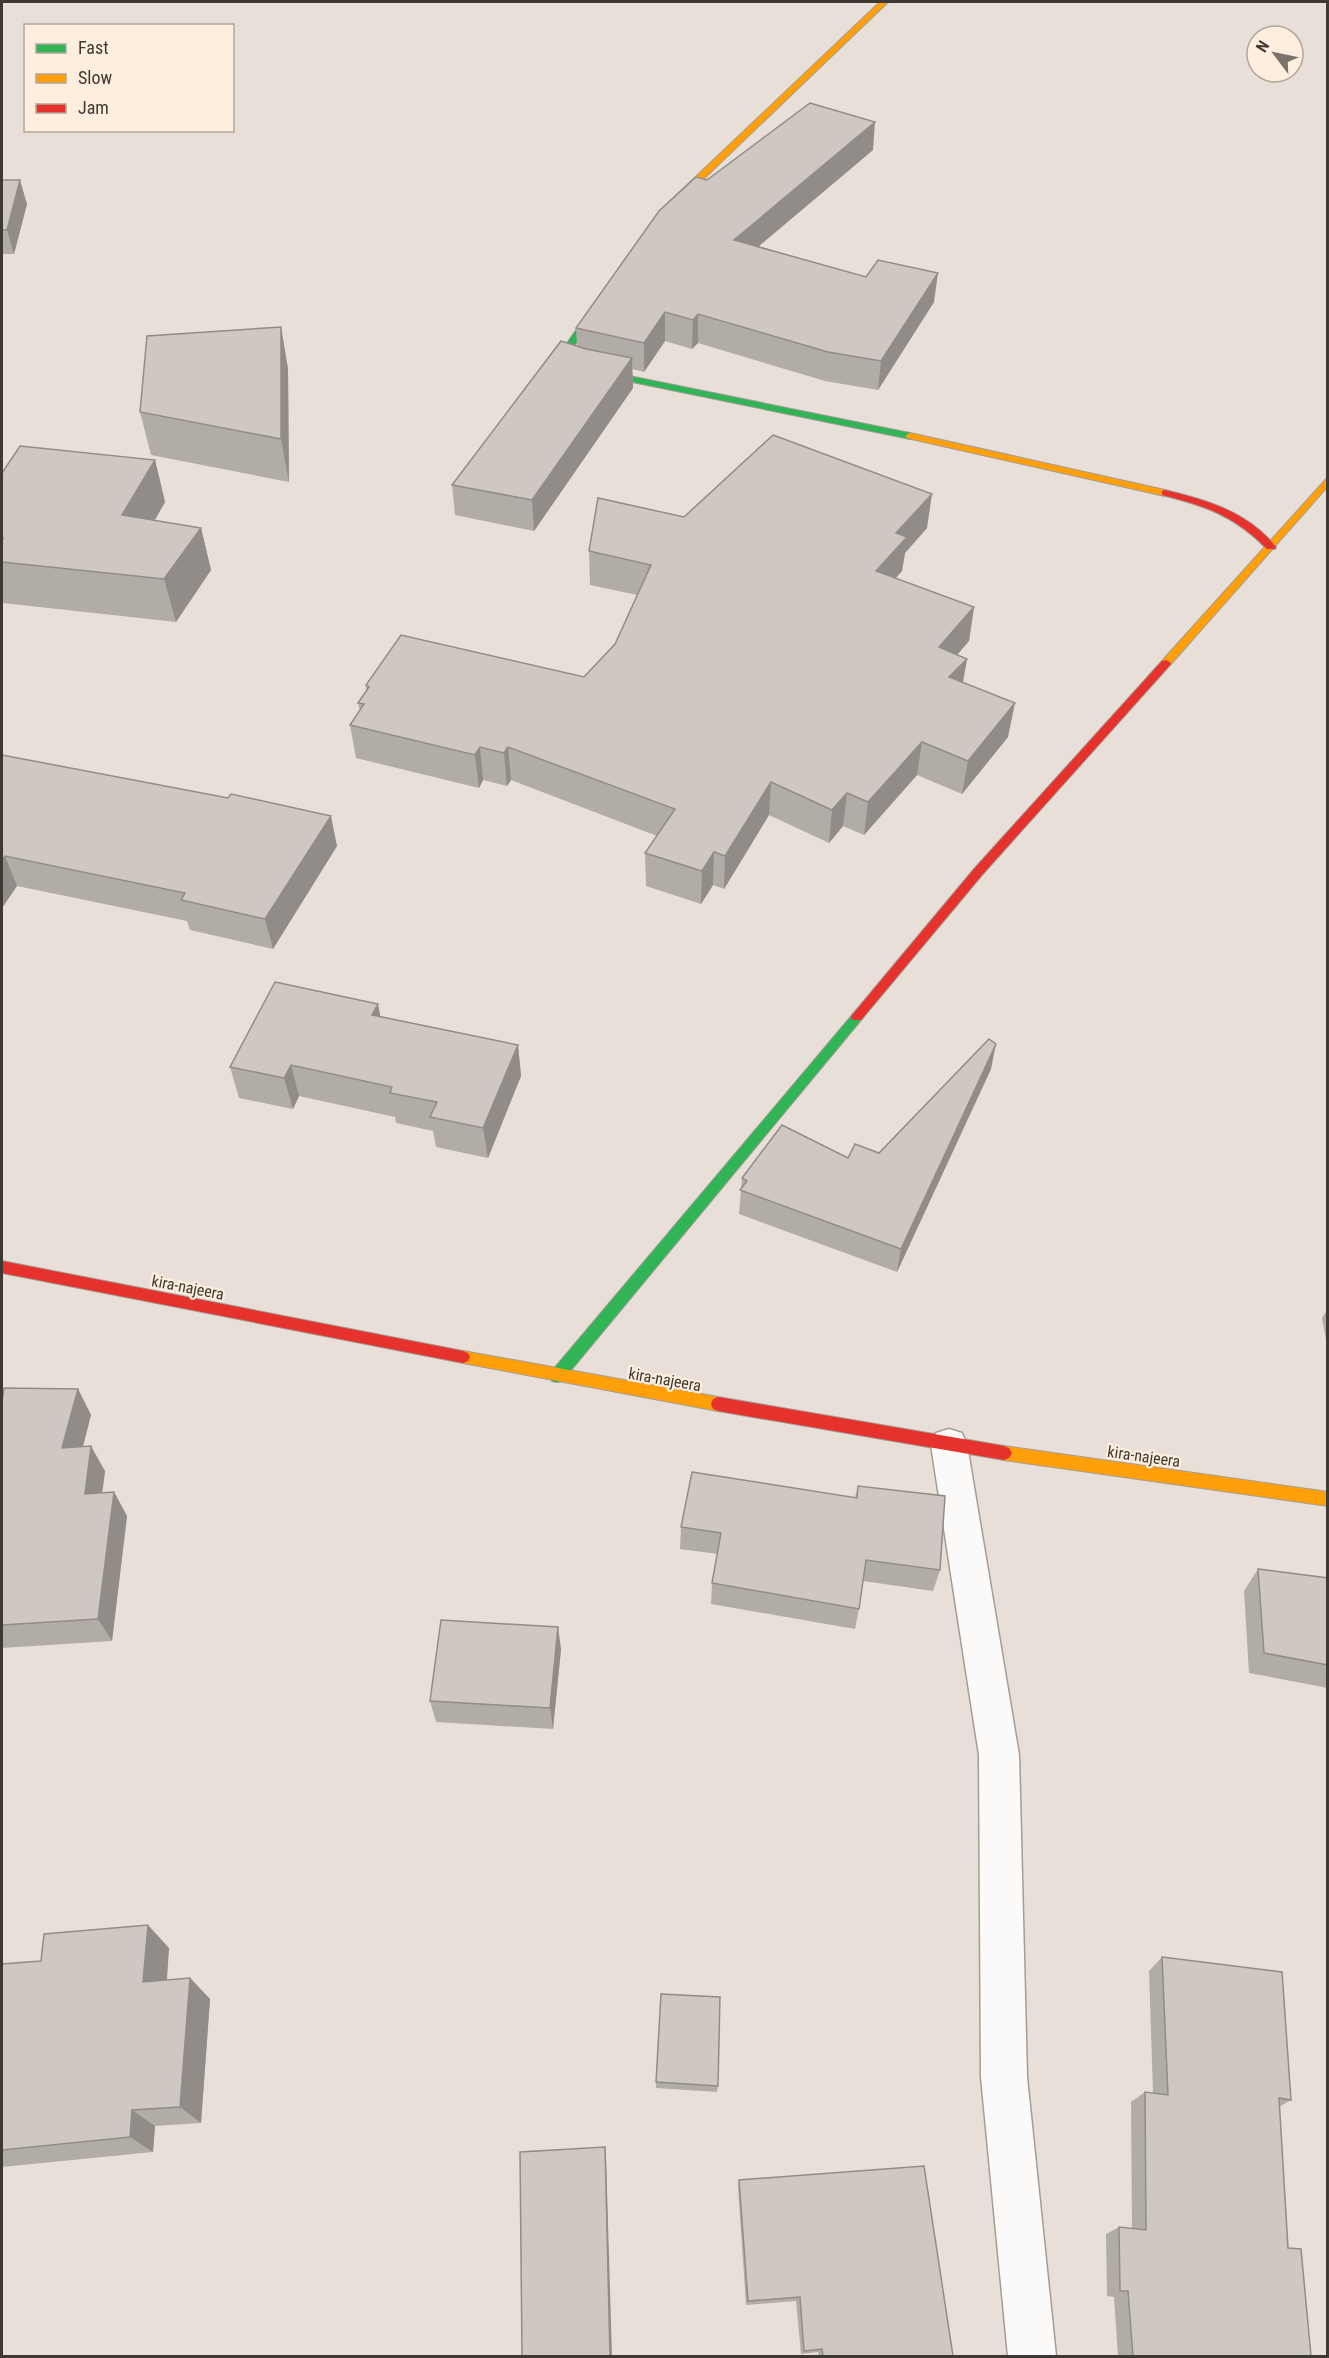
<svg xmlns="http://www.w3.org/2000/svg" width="1329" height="2358" font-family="'Roboto Condensed',sans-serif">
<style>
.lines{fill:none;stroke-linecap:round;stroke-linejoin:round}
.street-casing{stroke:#a39d97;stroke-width:3}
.fast-casing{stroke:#a39d97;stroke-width:2}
.slow-casing{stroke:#a39d97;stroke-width:2}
.jam-casing{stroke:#a39d97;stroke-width:2}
.street{fill:#fcfaf9;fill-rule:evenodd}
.fast{fill:#30b455;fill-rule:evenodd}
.slow{fill:#ff9f0a;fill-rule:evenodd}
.jam{fill:#e5322d;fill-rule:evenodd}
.wall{fill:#b2aca7}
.shaded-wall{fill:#918c88}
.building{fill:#cfc8c2;stroke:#918c88;stroke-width:1.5}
.labels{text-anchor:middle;stroke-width:4.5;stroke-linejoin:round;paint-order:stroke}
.street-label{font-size:16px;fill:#3f3933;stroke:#fdeede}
</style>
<rect width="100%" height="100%" fill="#e8e0d8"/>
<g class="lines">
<!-- street casing -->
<g class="street-casing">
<path id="street" d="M949,1429L962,1433L967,1445L1019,1755L1027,2077L1056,2356H1008L981,2077L979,1755L931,1445L936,1433Z"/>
</g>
<!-- fast casing -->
<g class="fast-casing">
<g id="fast">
<path d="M603,295L607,298L567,356L569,360L590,368L910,433L915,436L910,439L588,373L562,364L558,356L600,296Z"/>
<path d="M857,1012L863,1017L861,1020L562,1381L557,1382L552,1381L550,1376L552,1371L853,1014Z"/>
</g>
</g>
<!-- slow casing -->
<g class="slow-casing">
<g id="slow">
<path d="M880,2H888L669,212H663V208Z"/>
<path d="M910,433L1165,490L1170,493L1165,496L907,438L905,436Z"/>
<path d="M1328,477V486L1170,665H1162V661Z"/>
<path d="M463,1351L718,1397L723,1399L725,1404L723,1409L718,1411L463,1363L458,1361L456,1357L458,1353Z"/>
<path d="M1004,1446L1328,1492V1506L1004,1460L999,1458L996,1453L999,1448Z"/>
</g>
</g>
<!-- jam casing -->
<g class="jam-casing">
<g id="jam">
<path d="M1165,490C1207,500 1248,512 1276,547L1275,549H1267C1235,516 1206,506 1162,495V491Z"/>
<path d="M1166,660L1171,663L1170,665L982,875L861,1020H853L851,1017L853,1014L974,869L1162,661Z"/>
<path d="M2,1261L463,1351L468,1353L470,1357L468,1361L463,1363L2,1273Z"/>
<path d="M718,1397L1004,1446L1009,1448L1012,1453L1009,1458L1004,1460L718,1411L713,1409L711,1404L713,1399Z"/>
</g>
</g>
<!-- street -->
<use href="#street" class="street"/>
<!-- fast -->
<use href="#fast" class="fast"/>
<!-- slow -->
<use href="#slow" class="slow"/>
<!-- jam -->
<use href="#jam" class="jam"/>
</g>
<!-- wall -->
<g class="wall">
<path d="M873,150L759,246L934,302L878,390L825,381L698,343L692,349L665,341L644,372L632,369L633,388L534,531L455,515L452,485L577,346L576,328L707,180Z"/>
<path d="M2,180L27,204L14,254H2Z"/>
<path d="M281,327L288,369L289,482L151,455L140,412Z"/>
<path d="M155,460L165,502L155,520L201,528L211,570L176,622L3,603L2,598V473Z"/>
<path d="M684,517L927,528L905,553L902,571L896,578L974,607L969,641L957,655L967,659L963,683L1008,737L962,794L917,775L864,835L843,826L829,843L769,815L724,889L713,885L701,904L646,886L645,853L657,836L511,780L507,786L483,780L479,788L356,758L350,725L360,711L358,703L366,691V685L584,677L615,644L637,595L590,585L589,551Z"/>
<path d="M2,755L337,846L273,949L190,930L187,921L17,886L2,908Z"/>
<path d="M380,1016L518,1045L521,1076L488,1158L436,1147L433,1131L396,1123L395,1117L299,1096L293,1109L239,1098L230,1067Z"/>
<path d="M991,1069L897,1272L739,1214L742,1178L879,1153Z"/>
<path d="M1328,1308V1350L1322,1318Z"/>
<path d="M78,1389L91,1415L83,1447L105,1471L102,1493L114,1492L127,1516L112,1641L2,1648V1402Z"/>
<path d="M858,1486L940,1570L933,1591L863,1581L859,1609L855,1629L711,1604L712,1583L718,1554L680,1549L681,1527L855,1497Z"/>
<path d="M1258,1569L1328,1578V1688L1249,1673L1244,1591Z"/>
<path d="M561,1649L553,1729L436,1722L430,1701Z"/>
<path d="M169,1948L167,1980L190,1978L210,1999L201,2123L155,2126L153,2152L2,2167V1964L41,1961Z"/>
<path d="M1162,1957L1291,2100L1279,2107L1288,2248L1311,2356H1118L1114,2297L1107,2296L1106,2234L1119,2227L1132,2228L1131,2102L1145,2092L1153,2093L1149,1971Z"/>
<path d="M656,2082L718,2086L717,2092L656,2088Z"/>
<path d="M739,2180L953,2356H819L818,2352L801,2354L796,2301L746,2305L738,2187Z"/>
</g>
<!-- shaded-wall -->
<g class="shaded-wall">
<path d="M875,122L873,150L733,268L734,240Z"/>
<path d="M20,180L27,204L14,254L7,230Z"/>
<path d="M938,273L934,302L878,390L881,361Z"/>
<path d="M665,312V341L644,372V343Z"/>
<path d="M698,314V343L692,349L693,320Z"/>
<path d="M281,327L288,369L289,482L281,439Z"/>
<path d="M632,358L633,388L534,531L532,500Z"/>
<path d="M155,460L165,502L133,558L122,515Z"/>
<path d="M932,494L927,528L905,553L902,571L872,604L876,571L896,533Z"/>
<path d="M201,528L211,570L176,622L164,579Z"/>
<path d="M974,607L969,641L934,681L939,647Z"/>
<path d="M967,659L961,692L949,677Z"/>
<path d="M1015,703L1008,737L962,794L968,761Z"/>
<path d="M922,742L917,775L864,835L868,802Z"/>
<path d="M480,747L483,780L479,788L475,755Z"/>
<path d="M508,747L511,780L507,786L504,753Z"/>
<path d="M771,782L769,815L724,889L725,856Z"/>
<path d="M847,793L843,826L829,843L832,810Z"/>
<path d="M331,816L337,846L273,949L265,919Z"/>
<path d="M714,852L713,885L701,904L702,871Z"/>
<path d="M5,856L17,886L2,908V860Z"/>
<path d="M378,1004L384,1035L372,1015Z"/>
<path d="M996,1044L991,1069L897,1272L901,1249Z"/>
<path d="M518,1045L521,1076L488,1158L483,1128Z"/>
<path d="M291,1065L299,1096L293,1109L284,1078Z"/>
<path d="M78,1389L91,1415L76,1472L62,1448Z"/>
<path d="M91,1446L105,1471L99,1518L85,1494Z"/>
<path d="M114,1492L127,1516L112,1641L98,1619Z"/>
<path d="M558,1627L561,1649L553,1729L550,1708Z"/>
<path d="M148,1925L169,1948L165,2003L143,1982Z"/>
<path d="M190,1978L210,1999L201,2123L180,2107Z"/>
<path d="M132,2110L155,2126L153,2152L130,2137Z"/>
<path d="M605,2147L606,2157L612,2356H610Z"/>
</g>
<!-- building -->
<g class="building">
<path d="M810,103L875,122L734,240L866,277L878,260L938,273L881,361L828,352L698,314L693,320L665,312L644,343L576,328L659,211L696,177L707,180Z"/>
<path d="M2,180H20L7,230H2Z"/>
<path d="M281,327V439L140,412L147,336Z"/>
<path d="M561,341L586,349L632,358L532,500L452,485Z"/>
<path d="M773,435L932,494L896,533L907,537L876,571L974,607L939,647L967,659L949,677L1015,703L968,761L922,742L868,802L847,793L832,810L771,782L725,856L714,852L702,871L645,853L675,809L508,747L504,753L480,747L475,755L350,725L364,704L358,703L369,687L366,685L401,635L584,677L615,644L651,565L589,551L598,498L684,517Z"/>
<path d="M20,446L155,460L122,515L201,528L164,579L2,562V541L3,538H2V473Z"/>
<path d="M2,755L228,798L231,794L331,816L265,919L181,900L185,893L5,856L2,860Z"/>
<path d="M275,982L378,1004L372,1015L518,1045L483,1128L430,1117L437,1102L390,1093L392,1087L291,1065L284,1078L230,1067Z"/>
<path d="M989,1039L996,1044L901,1249L740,1190L747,1181L742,1178L782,1125L848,1158L855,1144L879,1153Z"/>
<path d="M4,1388L78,1389L62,1448L91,1446L85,1494L114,1492L98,1619L2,1625V1402Z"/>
<path d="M692,1472L857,1498L858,1486L945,1496L940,1570L866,1560L859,1609L712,1583L721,1533L681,1527Z"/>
<path d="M1258,1569L1328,1578V1665L1264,1653Z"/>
<path d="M441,1620L558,1627L550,1708L430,1701Z"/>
<path d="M148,1925L143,1982L190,1978L180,2107L132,2110L130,2137L2,2150V1964L41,1961L44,1934Z"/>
<path d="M1162,1957L1282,1972L1291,2100L1279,2098L1288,2248L1301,2249L1311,2356H1133L1128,2291H1120L1119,2227L1146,2230L1145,2092L1168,2095Z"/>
<path d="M661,1994L720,1997L718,2086L656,2082Z"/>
<path d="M605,2147L610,2356H522L520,2152Z"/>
<path d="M924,2166L953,2356H823L822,2349L804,2351L800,2297L748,2301L739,2180Z"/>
</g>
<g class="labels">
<!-- street labels -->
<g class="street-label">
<text transform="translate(188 1287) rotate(11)" y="6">kira-najeera</text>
<text transform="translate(665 1379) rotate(10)" y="6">kira-najeera</text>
<text transform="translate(1144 1456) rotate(8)" y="6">kira-najeera</text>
</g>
</g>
<!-- border -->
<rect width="1329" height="2358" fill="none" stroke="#3f3933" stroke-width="6"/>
<!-- legend -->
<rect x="24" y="24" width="210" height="108" fill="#fdeede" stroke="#b1a69a" stroke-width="1.5"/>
<rect x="36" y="44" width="30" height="9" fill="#30b455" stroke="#b1a69a" stroke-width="1.5"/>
<text x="78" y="54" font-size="18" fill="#3f3933">Fast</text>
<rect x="36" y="74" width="30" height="9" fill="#ff9f0a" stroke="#b1a69a" stroke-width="1.5"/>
<text x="78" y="84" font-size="18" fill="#3f3933">Slow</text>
<rect x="36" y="104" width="30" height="9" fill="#e5322d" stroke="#b1a69a" stroke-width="1.5"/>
<text x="78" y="114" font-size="18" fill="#3f3933">Jam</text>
<!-- north arrow -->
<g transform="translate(1275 54) rotate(302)"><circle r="28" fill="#fdeede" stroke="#b1a69a" stroke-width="1.5"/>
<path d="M0-4.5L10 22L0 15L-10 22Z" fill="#7a736d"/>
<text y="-9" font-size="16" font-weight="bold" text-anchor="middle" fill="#3f3933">N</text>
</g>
</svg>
